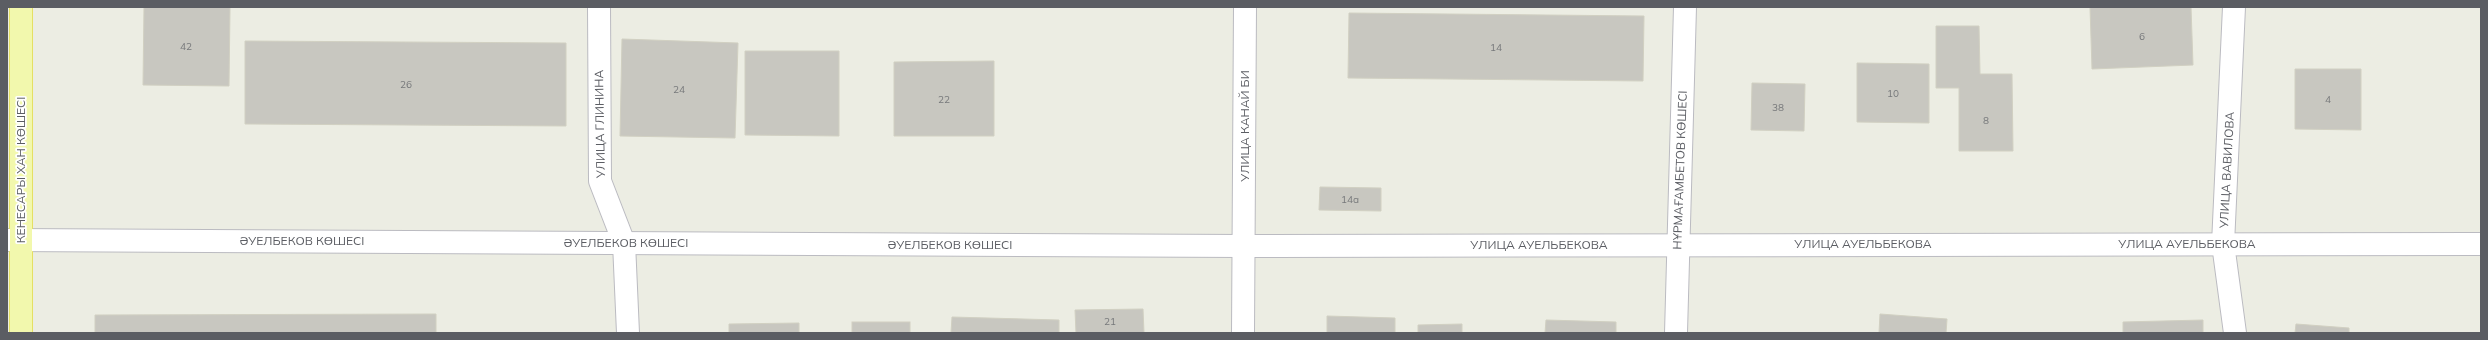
<svg xmlns="http://www.w3.org/2000/svg" width="2488" height="340" font-family="Mulish,sans-serif">
<style>
.building{fill:#c8c7c0;stroke:#d1d0c2}
.lines{fill:none;stroke-linecap:round;stroke-linejoin:round}
.minor-casing{stroke:#bbbbc1;stroke-width:24}
.major-casing{stroke:#e5e063;stroke-width:24}
.minor{stroke:#fff;stroke-width:22}
.major{stroke:#f2f8ad;stroke-width:22}
.labels{text-anchor:middle;stroke-width:3.5;stroke-linejoin:round;paint-order:stroke}
.number-label{font-size:10px;fill:#76787a}
.street-label{font-size:12px;fill:#5b5d63;stroke:#fff}
</style>
<rect width="100%" height="100%" fill="#ecede3"/>
<!-- building -->
<g class="building">
<path d="M144,7H230L229,86L143,85Z"/>
<path d="M2090,7H2191L2193,65L2092,69Z"/>
<path d="M1349,13L1644,16L1643,81L1348,78Z"/>
<path d="M1936,26H1979L1980,74H2012L2013,151H1959V88H1936Z"/>
<path d="M622,39L738,43L735,138L620,136Z"/>
<path d="M245,41L566,43V126L245,124Z"/>
<path d="M745,51H839V136L745,135Z"/>
<path d="M994,61V136H894V62Z"/>
<path d="M1857,63L1929,64V123L1857,122Z"/>
<path d="M2295,69H2361V130L2295,129Z"/>
<path d="M1752,83L1805,84L1804,131L1751,130Z"/>
<path d="M1320,187L1381,188V211L1319,210Z"/>
<path d="M1143,309L1144,333H1076L1075,310Z"/>
<path d="M436,314V333H95V315Z"/>
<path d="M1880,314L1947,319L1946,333H1879Z"/>
<path d="M1327,316L1395,318V333H1327Z"/>
<path d="M952,317L1059,320V333H951Z"/>
<path d="M1546,320L1616,322V333H1545Z"/>
<path d="M2203,320V333H2123V322Z"/>
<rect x="852" y="322" width="58" height="11"/>
<path d="M799,323V333H729V324Z"/>
<path d="M1462,324V333H1418V325Z"/>
<path d="M2296,324L2349,328V333H2295Z"/>
</g>
<g class="lines">
<!-- minor casing -->
<g class="minor-casing">
<g id="minor">
<path d="M599,7L600,181L624,243L628,333"/>
<path d="M2234,7L2223,244L2235,333"/>
<path d="M7,240L1244,246L2481,244"/>
<path d="M1243,333L1245,7"/>
<path d="M1676,333L1685,7"/>
</g>
</g>
<!-- major casing -->
<g class="major-casing">
<path id="major" d="M21,7V333"/>
</g>
<!-- minor -->
<use href="#minor" class="minor"/>
<!-- major -->
<use href="#major" class="major"/>
</g>
<g class="labels">
<!-- number labels -->
<g class="number-label">
<text x="2142" y="40">6</text>
<text x="186" y="50">42</text>
<text x="1496" y="51">14</text>
<text x="406" y="88">26</text>
<text x="679" y="93">24</text>
<text x="1893" y="97">10</text>
<text x="944" y="103">22</text>
<text x="2328" y="103">4</text>
<text x="1778" y="111">38</text>
<text x="1986" y="124">8</text>
<text x="1350" y="203">14а</text>
<text x="1110" y="325">21</text>
</g>
<!-- street labels -->
<g class="street-label">
<text transform="translate(600 124) rotate(-91)" y="4">УЛИЦА ГЛИНИНА</text>
<text transform="translate(1245 126) rotate(-90)" y="4">УЛИЦА КАНАЙ БИ</text>
<text transform="translate(21 170) rotate(-90)" y="4">КЕНЕСАРЫ ХАН КӨШЕСІ</text>
<text transform="translate(1680 170) rotate(-88)" y="4">НҰРМАҒАМБЕТОВ КӨШЕСІ</text>
<text transform="translate(2227 170) rotate(-87)" y="4">УЛИЦА ВАВИЛОВА</text>
<text x="302" y="245">ӘУЕЛБЕКОВ КӨШЕСІ</text>
<text x="626" y="247">ӘУЕЛБЕКОВ КӨШЕСІ</text>
<text x="1863" y="248">УЛИЦА АУЕЛЬБЕКОВА</text>
<text x="2187" y="248">УЛИЦА АУЕЛЬБЕКОВА</text>
<text x="950" y="249">ӘУЕЛБЕКОВ КӨШЕСІ</text>
<text x="1539" y="249">УЛИЦА АУЕЛЬБЕКОВА</text>
</g>
</g>
<!-- border -->
<rect width="2488" height="340" fill="none" stroke="#5b5d63" stroke-width="16"/>
</svg>
